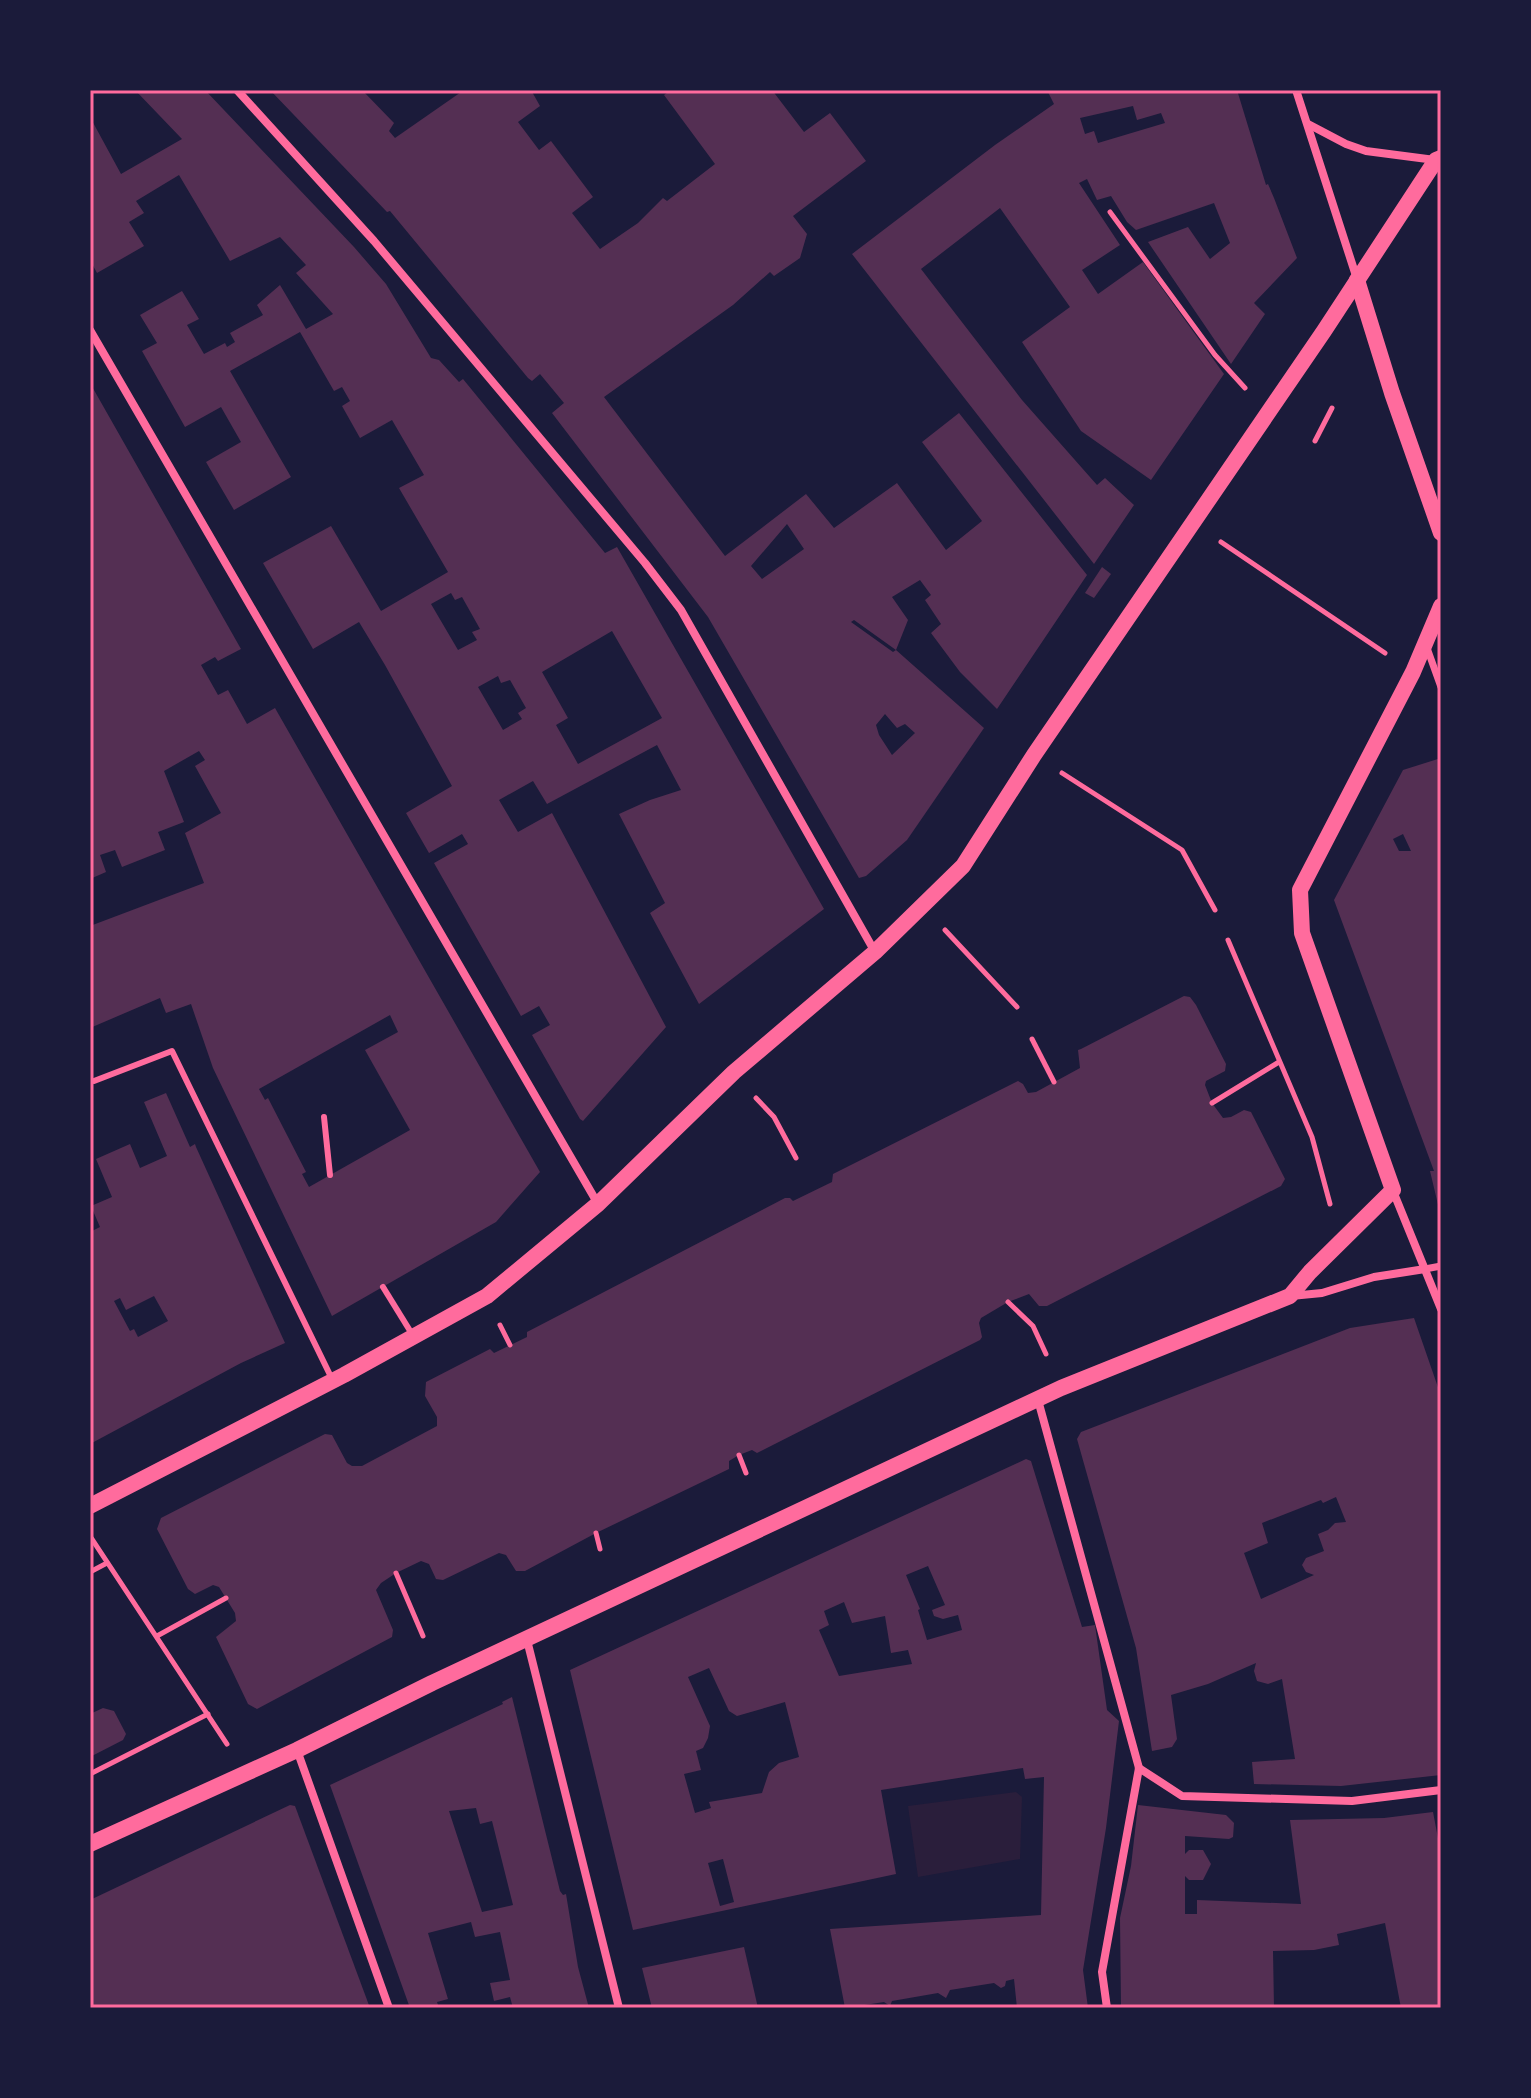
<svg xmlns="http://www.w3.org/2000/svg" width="1531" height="2098" font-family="'Noto Serif',serif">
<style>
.green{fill:#2a1e3b}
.building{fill:#542f53;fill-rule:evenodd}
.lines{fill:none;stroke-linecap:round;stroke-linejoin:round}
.path{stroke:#ff6b9d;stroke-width:5}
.service{stroke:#ff6b9d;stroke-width:6}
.pedestrian{stroke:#ff6b9d;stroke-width:7}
.minor{stroke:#ff6b9d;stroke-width:8}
.secondary{stroke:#ff6b9d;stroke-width:16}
.neatline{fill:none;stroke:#ff6b9d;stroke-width:3}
</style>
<rect width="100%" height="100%" fill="#1b1b3a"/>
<!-- green -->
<path class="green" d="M1016,1792L1022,1797L1020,1859L918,1877L908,1806Z"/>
<!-- building -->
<g class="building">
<path d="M135,90H205L354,247L386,284L431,358L439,360L459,382L463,379L605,553L617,547L824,909L699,1004L650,913L665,903L619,814L650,800L681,790L657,745L547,804L533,781L499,800L518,832L552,813L666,1027L583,1121L580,1119L532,1035L550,1025L539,1006L521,1016L434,863L468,844L462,834L429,853L406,813L452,786L385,665L359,622L313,649L263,563L331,526L381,611L448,572L399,488L424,475L392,420L360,438L342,406L350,401L342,387L334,391L300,332L230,371L291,477L234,510L206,462L241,442L221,407L185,427L142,351L157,343L140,315L182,291L199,319L187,325L204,354L225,343L227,347L235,342L230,333L263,315L257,305L280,285L306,329L333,314L296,273L306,265L280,237L230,261L179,175L136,201L144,213L129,222L144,246L97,273L90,260V117L121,174L182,139ZM451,593L455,600L462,597L480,629L472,632L477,640L458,650L431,604ZM612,631L662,718L578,764L556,725L568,718L542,672ZM498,676L501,683L510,680L526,708L518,713L522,719L503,730L478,687Z"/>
<path d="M270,90H362L394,123L389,131L395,138L464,90H531L540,106L518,122L539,150L551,141L593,197L572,213L600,249L638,223L663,198L667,201L715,164L664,95L671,90H772L804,132L830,113L866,161L793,216L807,234L800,258L774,276L770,272L733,305L604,397L725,556L806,494L834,528L897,483L946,550L982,521L922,442L959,413L1087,575L997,709L960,672L931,633L941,624L925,600L931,595L920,580L892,597L908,620L896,650L854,620L851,622L893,652L896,650L984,728L907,840L866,876L859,878L708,617L552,413L564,403L540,374L532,381L528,378L390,211L387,212ZM787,524L804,549L762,579L751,566ZM885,714L897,728L905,724L915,733L892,755L879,735L876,725Z"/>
<path d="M1047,90H1237L1266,185L1268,184L1274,198L1297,258L1254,303L1265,314L1231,364L1148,242L1188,227L1210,259L1230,243L1214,203L1136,230L1127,222L1111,196L1097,200L1087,179L1079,183L1120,245L1082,270L1098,294L1143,262L1224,374L1151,480L1081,431L1022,342L1070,307L1000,208L921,269L1022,400L1097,485L1105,478L1134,505L1094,564L852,254L995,145L1054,104ZM1133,106L1137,120L1161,113L1165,123L1098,143L1094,131L1085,134L1080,118Z"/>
<path d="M90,383L241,649L218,661L215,657L201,665L218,695L228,690L247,724L275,708L540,1172L496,1222L332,1316L213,1068L191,1004L166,1013L160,998L90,1028V926L204,883L185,833L221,813L195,766L205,760L199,751L164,771L184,822L158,832L165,850L122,867L115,850L100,855L106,872L90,879ZM390,1015L398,1032L365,1050L410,1130L309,1187L302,1174L306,1172L268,1098L265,1100L259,1089Z"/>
<path d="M1102,567L1111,574L1094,598L1085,593Z"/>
<path d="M1441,758V1213H1440L1430,1171H1434L1334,900L1403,770ZM1403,834L1411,851H1399L1393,839Z"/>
<path d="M1184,996L1190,997L1196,1005L1226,1064L1225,1071L1206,1081L1205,1085L1212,1103L1223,1118L1231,1117L1244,1110L1251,1112L1285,1179L1281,1186L1047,1306H1039L1029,1294L1008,1302L981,1318L979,1323L982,1337L980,1340L757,1453L752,1450L739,1455L729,1461V1469L596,1533L525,1571H516L506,1555L499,1553L443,1580L436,1579L429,1564L421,1561L396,1573L381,1583L376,1590L393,1630L392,1637L257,1709L248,1704L216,1637L236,1621L235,1613L219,1587L213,1585L195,1594L188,1589L157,1529L161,1518L325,1434L332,1435L347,1463L352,1466H362L437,1426V1417L425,1396L426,1382L490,1349L494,1353L527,1337V1332L785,1198H790L793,1201L832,1182L833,1174L1018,1081L1023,1084L1028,1093L1036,1092L1080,1068L1078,1050L1081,1049Z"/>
<path d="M166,1093L190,1147L195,1144L196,1147L285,1343L241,1363L90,1444V1232L100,1227L91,1206L112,1197L96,1159L130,1144L140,1168L167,1156L144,1102ZM154,1296L168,1321L138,1337L134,1329L130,1331L114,1301L120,1298L126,1310Z"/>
<path d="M1414,1318L1441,1396V1775L1341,1786L1254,1784L1252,1762L1295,1759L1282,1679L1268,1684L1257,1681L1254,1671L1256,1663L1208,1684L1171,1695L1177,1739L1172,1747L1152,1751L1136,1648L1077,1439L1081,1432L1350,1328ZM1336,1497L1346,1522L1335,1523L1328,1530L1318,1534L1324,1551L1306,1558L1302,1565L1306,1572L1314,1575L1261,1599L1244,1553L1268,1543L1262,1523L1321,1500L1323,1503Z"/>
<path d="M1026,1459L1031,1461L1082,1627L1095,1625L1107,1710L1119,1721L1106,1828L1083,1970L1088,2008H1017L1014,1979L1006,1981L1005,1986L1001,1988L994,1983L950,1990L946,1998L938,1993L892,2001L890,2006L884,2002L845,2008L830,1929L1041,1915L1044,1777L1025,1779L1023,1768L881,1790L896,1874L633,1930L570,1670ZM928,1566L945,1605L932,1610L934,1616L943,1619L958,1615L962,1630L927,1640L918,1610L920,1609L906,1575ZM844,1602L852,1623L885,1616L891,1653L908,1650L912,1664L839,1676L819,1630L829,1625L824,1611ZM709,1668L729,1711L737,1716L785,1702L799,1757L779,1763L769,1772L762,1793L709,1802L711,1808L695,1813L684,1774L701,1770L696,1751L703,1748L708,1738L710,1726L688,1677ZM723,1859L734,1902L720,1906L708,1863Z"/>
<path d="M512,1697L560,1891L563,1895L566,1894L578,1967L589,2008H513L510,1997L494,2001L490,1983L510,1980L500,1932L475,1937L471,1922L428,1933L448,1999L437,2002L439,2008H410L330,1785L503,1704L502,1702ZM476,1808L480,1824L492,1821L513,1905L482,1912L449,1811Z"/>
<path d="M103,1708L114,1711L126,1734L123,1740L90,1757V1714Z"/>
<path d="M290,1805L295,1806L370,2008H90V1900Z"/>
<path d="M1138,1805L1226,1815L1234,1823L1233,1837L1229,1839L1185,1836V1854L1189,1850H1203L1211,1864L1203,1880H1189L1185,1876V1914H1197V1900L1301,1904L1290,1820L1384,1818L1433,1812L1441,1854V2008H1401L1385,1923L1337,1934L1339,1945L1314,1950L1273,1951L1274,2008H1121L1120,1918L1131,1866Z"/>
<path d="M744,1947L758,2008H652L642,1968Z"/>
</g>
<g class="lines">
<!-- path -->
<g class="path">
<path d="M1110,212L1215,355L1245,388"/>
<path d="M1315,441L1332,408"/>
<path d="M1221,542L1385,653"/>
<path d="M1062,773L1182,850L1215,910"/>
<path d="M945,930L1017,1007"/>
<path d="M1228,940L1312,1137L1330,1204"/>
<path d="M1032,1039L1054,1082"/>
<path d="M756,1098L774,1117L796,1158"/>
<path d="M1212,1103L1279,1062"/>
<path d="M1008,1302L1033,1326L1046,1354"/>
<path d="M500,1325L510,1345"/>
<path d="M739,1455L746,1473"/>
<path d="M596,1533L600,1549"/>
<path d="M92,1539L227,1744"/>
<path d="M90,1572L107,1563"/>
<path d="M396,1573L423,1636"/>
<path d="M157,1636L226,1598"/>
<path d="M90,1774L208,1714"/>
</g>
<!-- service -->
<g class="service">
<path d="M94,1081L172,1051L333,1381"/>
<path d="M324,1117L330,1175"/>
<path d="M383,1287L412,1334"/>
</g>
<!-- pedestrian -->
<g class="pedestrian">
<path d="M1427,648L1441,687"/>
<path d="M1425,1269L1441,1266"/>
</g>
<!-- minor -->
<g class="minor">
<path d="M237,90L374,241L645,563L681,610L875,952"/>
<path d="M1296,90L1357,279"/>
<path d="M1308,124L1346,144L1366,151L1435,160"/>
<path d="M90,330L598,1204"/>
<path d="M1393,1191L1441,1309"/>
<path d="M1291,1296L1322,1293L1374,1277L1425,1269"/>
<path d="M1038,1400L1139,1768L1102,1972L1107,2008"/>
<path d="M527,1640L619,2008"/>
<path d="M297,1750L389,2008"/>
<path d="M1139,1768L1182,1796L1352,1801L1441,1790"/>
</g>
<!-- secondary -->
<g class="secondary">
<path d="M1357,280L1392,393L1441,533"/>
<path d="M90,1506L344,1375L487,1296L598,1204L734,1072L875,952L963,866L1034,755L1324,331L1436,160L1441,158"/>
<path d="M90,1844L297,1750L432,1683L1061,1388L1290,1296L1310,1272L1393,1190L1302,933L1300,890L1413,672L1441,606"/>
</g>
</g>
<!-- border -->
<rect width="1531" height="2098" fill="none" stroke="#1b1b3a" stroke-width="184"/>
<rect x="92" y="92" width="1347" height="1914" class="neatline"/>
</svg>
